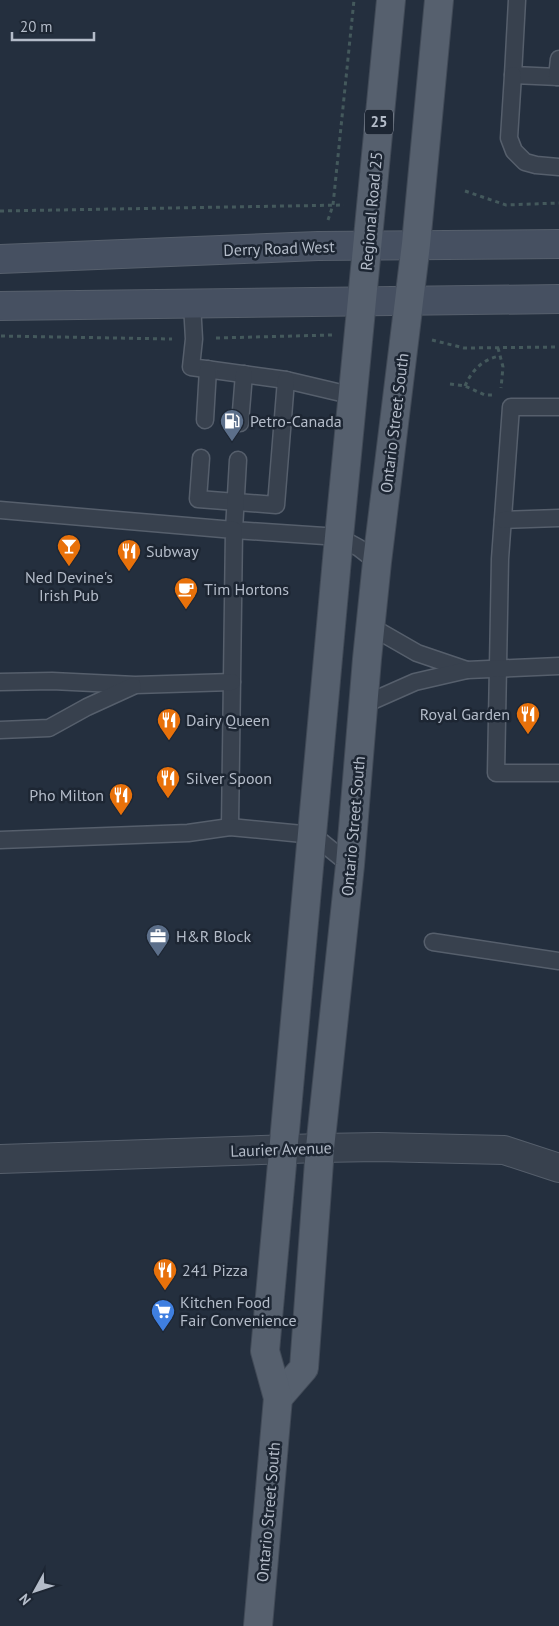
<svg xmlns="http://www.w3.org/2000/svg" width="559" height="1626" font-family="'PT Sans',sans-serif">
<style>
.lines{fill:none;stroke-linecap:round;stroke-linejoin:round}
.service-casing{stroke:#565f6c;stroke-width:19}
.tertiary-casing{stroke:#565f6c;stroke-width:30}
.secondary-casing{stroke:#565f6c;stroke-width:30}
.primary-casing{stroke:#414a57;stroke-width:30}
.path{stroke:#44595c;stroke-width:3;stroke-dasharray:4 4;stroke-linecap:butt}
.service{stroke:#38414e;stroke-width:16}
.tertiary{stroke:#38414e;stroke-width:28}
.secondary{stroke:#465061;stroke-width:28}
.primary{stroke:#56606e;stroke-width:28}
.labels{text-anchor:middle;stroke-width:5;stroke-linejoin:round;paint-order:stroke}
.shield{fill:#1d2633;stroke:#878f9c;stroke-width:1}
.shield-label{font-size:15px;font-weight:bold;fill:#b4bcc9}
.street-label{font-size:16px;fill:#b4bcc9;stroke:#1d2633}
.poi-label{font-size:16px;fill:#b4bcc9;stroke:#1d2633;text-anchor:start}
</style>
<rect width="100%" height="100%" fill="#242f3e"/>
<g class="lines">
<!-- service casing -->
<g class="service-casing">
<g id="service">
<path d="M517,0L513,75L559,77"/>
<path d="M513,75L509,138L514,151L525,162L536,165L559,167"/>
<path d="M557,77L559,59"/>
<path d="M192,304L194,339L191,367L286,380L354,396"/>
<path d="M559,407H511L500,559L496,773H559"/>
<path d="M205,420L208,369"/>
<path d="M240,423L244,374"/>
<path d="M201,458L198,499L276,505L286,380"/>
<path d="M238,460L234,530L339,537L359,548L377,562"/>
<path d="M0,510L234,530L230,827"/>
<path d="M503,520L559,518"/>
<path d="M370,626L417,653L467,670"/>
<path d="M0,682L52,681L135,685L232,682"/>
<path d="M363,705L415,682L467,670L559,666"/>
<path d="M0,730L49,728L87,707L133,686"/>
<path d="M0,840L188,833L230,827L313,835L350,865"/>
<path d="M433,942L559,961"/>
</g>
</g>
<!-- tertiary casing -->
<g class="tertiary-casing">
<path id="tertiary" d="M0,1159L320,1148L378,1147L504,1150L559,1168"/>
</g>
<!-- secondary casing -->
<g class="secondary-casing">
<g id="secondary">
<path d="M0,259L318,246L559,244"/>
<path d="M0,306L559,299"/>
</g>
</g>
<!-- primary casing -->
<g class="primary-casing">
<g id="primary">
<path d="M278,1398L304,1368L320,1148L350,865L367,659L377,562L416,244L439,0"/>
<path d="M258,1626L278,1398L265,1351L339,537L391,0"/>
</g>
</g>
<!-- path -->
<g class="path">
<path d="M465,191L506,205L559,203"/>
<path d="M0,211L344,205"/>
<path d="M328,220L333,205L354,0"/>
<path d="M1,336L172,339"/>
<path d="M216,338L332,335"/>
<path d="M432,340L464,348L559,347"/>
<path d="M498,348L503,367L501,388"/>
<path d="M450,384L465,386L485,395H493"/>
<path d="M465,386C472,370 483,359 500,356"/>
</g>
<!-- service -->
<use href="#service" class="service"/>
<!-- tertiary -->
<use href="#tertiary" class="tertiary"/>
<!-- secondary -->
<use href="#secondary" class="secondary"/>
<!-- primary -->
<use href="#primary" class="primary"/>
</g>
<!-- icons -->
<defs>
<g id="fuel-pin" transform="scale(1.25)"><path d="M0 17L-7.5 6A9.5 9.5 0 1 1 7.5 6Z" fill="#5c6f8a" stroke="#1d2633"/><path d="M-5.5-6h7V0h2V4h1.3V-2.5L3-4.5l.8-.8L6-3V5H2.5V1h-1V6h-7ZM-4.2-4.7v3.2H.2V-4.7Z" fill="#fff"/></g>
<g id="bar-pin" transform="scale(1.25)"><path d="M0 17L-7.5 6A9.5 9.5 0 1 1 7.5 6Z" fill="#e8710a" stroke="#1d2633"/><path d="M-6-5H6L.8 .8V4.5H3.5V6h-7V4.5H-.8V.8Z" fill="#fff"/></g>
<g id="restaurant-pin" transform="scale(1.25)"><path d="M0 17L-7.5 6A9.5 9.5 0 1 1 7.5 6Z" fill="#e8710a" stroke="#1d2633"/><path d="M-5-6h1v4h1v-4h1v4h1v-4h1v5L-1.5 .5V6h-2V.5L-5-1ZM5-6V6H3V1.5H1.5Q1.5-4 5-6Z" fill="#fff"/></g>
<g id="cafe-pin" transform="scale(1.25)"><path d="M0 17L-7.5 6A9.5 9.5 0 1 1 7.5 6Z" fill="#e8710a" stroke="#1d2633"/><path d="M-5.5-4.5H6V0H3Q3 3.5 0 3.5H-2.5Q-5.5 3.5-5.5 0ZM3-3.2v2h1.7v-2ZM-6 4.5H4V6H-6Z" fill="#fff"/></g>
<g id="office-pin" transform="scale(1.25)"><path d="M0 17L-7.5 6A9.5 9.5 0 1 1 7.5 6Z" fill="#5c6f8a" stroke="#1d2633"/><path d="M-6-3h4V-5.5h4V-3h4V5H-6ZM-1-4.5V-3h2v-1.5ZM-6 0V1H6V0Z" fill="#fff"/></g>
<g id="supermarket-pin" transform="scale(1.25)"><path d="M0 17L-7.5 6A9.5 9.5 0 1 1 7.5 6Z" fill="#3f7fe0" stroke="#1d2633"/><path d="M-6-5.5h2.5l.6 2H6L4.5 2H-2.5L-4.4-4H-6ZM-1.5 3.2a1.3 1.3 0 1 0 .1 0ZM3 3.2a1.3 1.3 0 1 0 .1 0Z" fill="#fff"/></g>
</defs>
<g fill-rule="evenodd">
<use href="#fuel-pin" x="232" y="421"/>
<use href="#bar-pin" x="69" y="546"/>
<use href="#restaurant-pin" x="129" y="551"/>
<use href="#cafe-pin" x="186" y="589"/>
<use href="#restaurant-pin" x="528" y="714"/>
<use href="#restaurant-pin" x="169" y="720"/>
<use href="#restaurant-pin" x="168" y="778"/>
<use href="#restaurant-pin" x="121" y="795"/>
<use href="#office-pin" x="158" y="936"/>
<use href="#restaurant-pin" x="165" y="1270"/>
<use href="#supermarket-pin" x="163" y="1311"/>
</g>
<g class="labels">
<!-- shield labels -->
<rect class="shield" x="365" y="109.5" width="28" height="25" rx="4"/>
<g class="shield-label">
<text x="379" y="127">25</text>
</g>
<!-- street labels -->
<g class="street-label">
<text transform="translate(371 211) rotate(-85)" y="6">Regional Road 25</text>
<text transform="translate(279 248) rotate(-2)" y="6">Derry Road West</text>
<text transform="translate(394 423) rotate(-83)" y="6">Ontario Street South</text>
<text transform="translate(353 826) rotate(-85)" y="6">Ontario Street South</text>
<text transform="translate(281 1149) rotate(-2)" y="6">Laurier Avenue</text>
<text transform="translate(268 1512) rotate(-85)" y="6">Ontario Street South</text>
</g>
<!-- poi labels -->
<g class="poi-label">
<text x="250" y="427">Petro-Canada</text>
<text x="146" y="557">Subway</text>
<text x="69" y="583" text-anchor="middle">Ned Devine's<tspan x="69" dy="18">Irish Pub</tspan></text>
<text x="204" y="595">Tim Hortons</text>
<text x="510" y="720" text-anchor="end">Royal Garden</text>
<text x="186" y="726">Dairy Queen</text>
<text x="186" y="784">Silver Spoon</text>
<text x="104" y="801" text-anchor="end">Pho Milton</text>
<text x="176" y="942">H&amp;R Block</text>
<text x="182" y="1276">241 Pizza</text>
<text x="180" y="1308">Kitchen Food<tspan x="180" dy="18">Fair Convenience</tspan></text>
</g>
</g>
<!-- north arrow -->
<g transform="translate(35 1591) rotate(230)" stroke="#1d2633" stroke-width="4" paint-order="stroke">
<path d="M0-4L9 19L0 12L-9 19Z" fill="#b4bcc9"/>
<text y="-8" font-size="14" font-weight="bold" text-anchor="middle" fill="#b4bcc9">N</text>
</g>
<!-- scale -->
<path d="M12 32v8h82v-8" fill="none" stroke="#b4bcc9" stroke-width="2.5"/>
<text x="20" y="32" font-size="15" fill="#b4bcc9" stroke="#1d2633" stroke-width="4" paint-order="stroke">20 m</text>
</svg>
